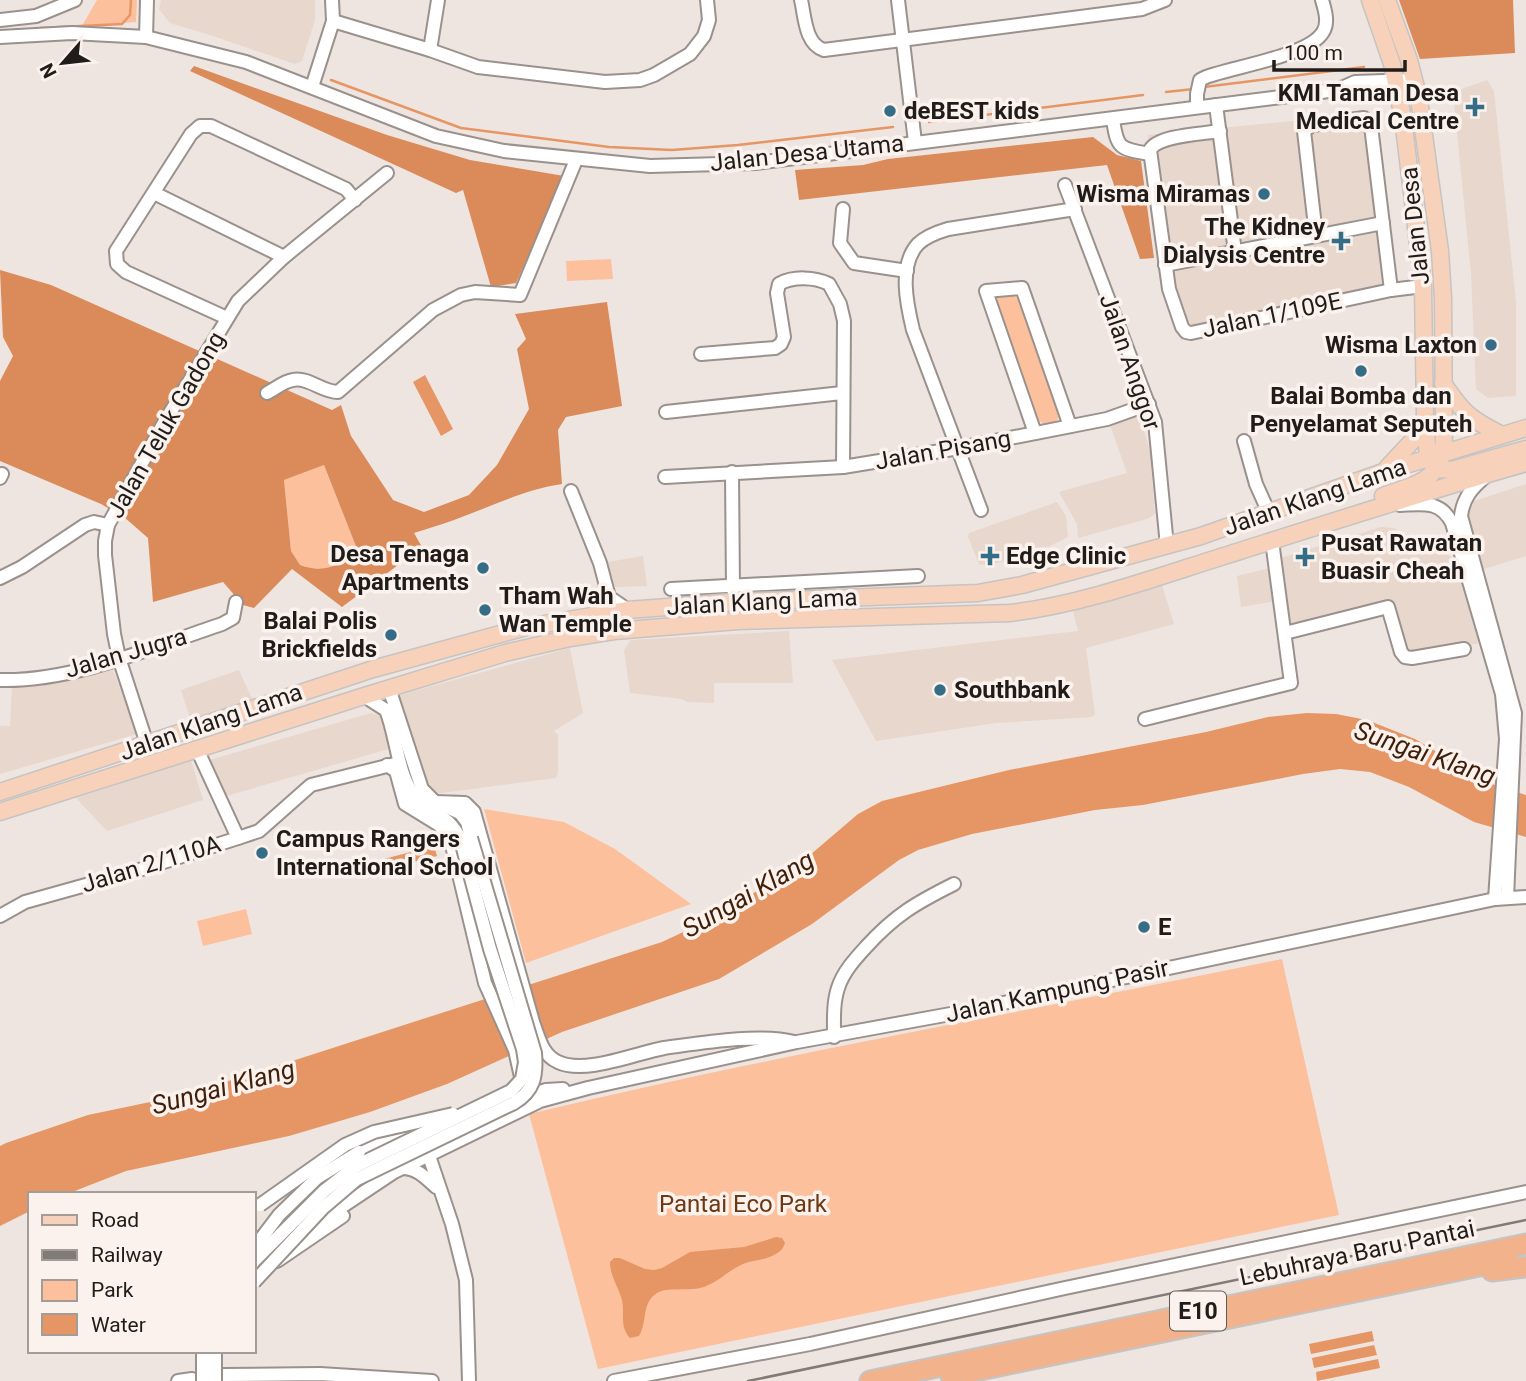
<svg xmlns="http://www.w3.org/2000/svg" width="1526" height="1381" font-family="Roboto,sans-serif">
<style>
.built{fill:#e7d7cd}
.green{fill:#fdc09d}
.forest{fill:#db8a59;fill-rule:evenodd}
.water{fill:#e69564}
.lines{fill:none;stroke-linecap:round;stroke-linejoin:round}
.stream{stroke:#e69564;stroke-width:2.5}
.minor-casing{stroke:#9a918c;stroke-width:16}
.major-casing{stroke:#c5c4c3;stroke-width:19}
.highway-casing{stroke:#c5c4c3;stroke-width:23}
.minor{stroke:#fff;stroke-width:12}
.major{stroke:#f7d1ba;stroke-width:16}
.highway{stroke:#f2b28c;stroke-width:19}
.rail{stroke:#817b77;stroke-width:2.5}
.minor-bridge-casing{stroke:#9a918c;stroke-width:16;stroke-linecap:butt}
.minor-bridge{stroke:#fff;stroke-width:12}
.poi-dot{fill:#356d87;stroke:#fbf2ed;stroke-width:2.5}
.labels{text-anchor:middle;stroke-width:7;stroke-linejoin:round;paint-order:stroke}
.shield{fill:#fbf2ed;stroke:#615c59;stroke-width:2}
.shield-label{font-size:23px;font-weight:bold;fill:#1f1c1a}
.poi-label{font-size:24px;font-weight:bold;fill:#1f1c1a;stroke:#fbf2ed;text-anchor:start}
.street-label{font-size:24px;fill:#1f1c1a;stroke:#fbf2ed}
.park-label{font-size:24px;fill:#6d3814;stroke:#fbf2ed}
.water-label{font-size:26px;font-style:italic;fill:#401f0a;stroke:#fbf2ed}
</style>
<rect width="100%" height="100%" fill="#eee5e0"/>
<!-- built -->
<g class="built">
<path d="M161,0H315V20L302,61L295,64L213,36L170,23L159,9Z"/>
<path d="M1487,80L1494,91L1516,302V396L1488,398L1476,389L1471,274L1453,92Z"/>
<path d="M1375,113L1392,296L1181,340L1164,295L1148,135Z"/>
<path d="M1138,410L1154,465L1151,466L1155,514L1147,519L1078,538L1077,524L1059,492L1127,473L1109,422Z"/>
<path d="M1526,484V556L1484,569L1465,511L1468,503Z"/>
<path d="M1057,502L1066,516L1068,537L1024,559L981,565L979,564L968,537L969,533Z"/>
<path d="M1381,527L1394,528L1456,559L1480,643L1409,655L1405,652L1391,605L1287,629L1283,600L1241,607L1237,576L1278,566L1277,559Z"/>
<path d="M643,556L647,586L615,587L608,562Z"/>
<path d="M1162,585L1174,624L1086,648L1095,714L1092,717L996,723L876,741L832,660L1078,631L1073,611Z"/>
<path d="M789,631L793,683H714V703L687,702L682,699L630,693L624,650L631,640Z"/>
<path d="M570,648L583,713L554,731L558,735V773L556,778L434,794L427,787L396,696Z"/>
<path d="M108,657L137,734L0,774V726H10L12,688Z"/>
<path d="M239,670L252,699L191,721L181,690Z"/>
<path d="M371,713L379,715L383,719L392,748L223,797L206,761Z"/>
<path d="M191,760L203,800L107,831L76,798Z"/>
</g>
<!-- green -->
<g class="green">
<path d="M97,0H137L136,22L82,26Z"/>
<path d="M611,259L613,279L567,281L566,261Z"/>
<path d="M1011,294L1019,299L1060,415L1056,422L1044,424L1036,419L995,302L999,295Z"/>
<path d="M324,465L359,554C336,565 326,574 300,565L291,551L284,480Z"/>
<path d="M484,809L564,822L615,849L691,904L526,963Z"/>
<path d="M246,909L252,934L203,946L197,921Z"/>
<path d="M1282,959L1339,1215L598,1369L529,1114C778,1054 1031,1011 1282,959Z"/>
</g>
<!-- forest -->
<g class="forest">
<path d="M1399,0H1513L1515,53L1420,59Z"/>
<path d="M194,66L387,135L470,160L564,176L516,283L491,287L463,190L456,193L190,71Z"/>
<path d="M1093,137L1117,155L1141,161L1154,258L1140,259L1107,165L799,200L795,170L863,165L888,159Z"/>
<path d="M0,270L51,285L332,410L341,405L351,436L393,500L424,512L469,495L497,465L529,409L517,349L526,339L515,314L607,302L622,406L566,417L558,430L562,484C528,489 499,503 467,515C450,522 432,527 414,533L422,547L342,607L292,569L254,608L243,605L223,582L153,602L148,538L124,517L101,504L0,461V381L13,356L3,337ZM324,465L359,554C335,565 326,574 300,565L291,551L284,480Z"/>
</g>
<!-- water -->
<g class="water">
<path d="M425,375L453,429L441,436L413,382Z"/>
<path d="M1307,713L1336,714L1367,720L1415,739L1489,783L1526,795V837L1474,822L1409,787L1370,772L1340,769L1303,774L1143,805L1095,810L972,834L918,850L899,860L812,924L719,979L562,1032L447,1084L370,1112L289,1136L126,1171L67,1194H30V1211L0,1226V1146L6,1143L88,1115L174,1097L255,1073L662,942L696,926L769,884L810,855L858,814L882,801L1009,770L1206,732L1268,717Z"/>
<path d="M434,846L437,856L383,870L380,860Z"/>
<path d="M776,1237L782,1238L785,1243C783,1249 780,1252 774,1255C765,1260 753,1260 743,1264C727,1271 717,1284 700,1288C688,1291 666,1287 657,1293C641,1303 648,1321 639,1336L630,1338C619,1326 625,1314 622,1300C618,1286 610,1276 610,1262L614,1258H620L645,1269L654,1270L662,1268L690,1252L744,1247Z"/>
<path d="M1372,1331L1374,1341L1311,1354L1309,1344Z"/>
<path d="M1374,1345L1377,1355L1314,1368L1312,1358Z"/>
<path d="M1378,1359L1380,1368L1317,1381L1316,1372Z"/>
</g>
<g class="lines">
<!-- stream -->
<g class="stream">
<path d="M40,28L122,24L130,15L131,0"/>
<path d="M331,80L461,128L609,147L672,150L738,145L893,127"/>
<path d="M1204,87L1364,67"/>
<path d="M1166,92L1194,89"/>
<path d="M929,122L1143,95"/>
</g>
<!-- minor casing -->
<g class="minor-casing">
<g id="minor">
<path d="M801,0C805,17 805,44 824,50L1142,9L1165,0"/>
<path d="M898,0L915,142"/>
<path d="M0,20L36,16L75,0"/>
<path d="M333,21L430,50L478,67L605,82L640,80L654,75L690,54L704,36L709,20L707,0"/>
<path d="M0,37L72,33L146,37L246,62L436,136L504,151L650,166L756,163L1337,90L1356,93L1417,91"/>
<path d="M146,37L147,0"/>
<path d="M430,50L438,0"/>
<path d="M312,87L333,21L332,0"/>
<path d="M1337,90L1355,82L1414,80"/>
<path d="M1216,105L1235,252"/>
<path d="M1197,107V94L1200,80L1206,77C1232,67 1309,56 1323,32C1329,23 1325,10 1322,0"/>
<path d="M1113,119C1117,150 1121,149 1150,154"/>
<path d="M1220,131C1203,134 1158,135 1150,150L1169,289L1182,327L1186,332L1191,333L1391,290L1423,286"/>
<path d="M1065,185L1155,422L1167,546"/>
<path d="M154,193L284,257"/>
<path d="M843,209L840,243L854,263L907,271"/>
<path d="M1316,235L1304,131L1312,125L1364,118L1371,126L1391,290"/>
<path d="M1165,265L1383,223"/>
<path d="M227,318L126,272L117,264L116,251L191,134L200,126H211L346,189L355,200"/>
<path d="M701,354L775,348L781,344L784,337L777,293L779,284C793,276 815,277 829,284L840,304L844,321L843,467"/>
<path d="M267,393C275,389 284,381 293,380C309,377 322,392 338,392L433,310L461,295L475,292L520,295L576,160"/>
<path d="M666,412L842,393"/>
<path d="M1035,433L986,291L1022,288L1070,426"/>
<path d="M1244,441L1256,484L1269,513"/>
<path d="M732,472L733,590"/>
<path d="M665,477L843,467L959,448L1107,419L1149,404"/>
<path d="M1485,477C1472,488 1463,498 1461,516L1515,713L1507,898"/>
<path d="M0,478L2,474"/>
<path d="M571,491L600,563L609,597L628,610"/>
<path d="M1400,505C1423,504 1440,500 1452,523L1502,694L1506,739L1495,899"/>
<path d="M981,510L913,330C907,305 898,266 918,244C926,236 938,232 948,229L1075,209"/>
<path d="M0,578L22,567L85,525L94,522L108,525"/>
<path d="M671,589L918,576"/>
<path d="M1285,633L1388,607L1401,652L1405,657L1412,658L1464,649"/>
<path d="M0,680C73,682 153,647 222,624L233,618L236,602"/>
<path d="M389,688L422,789L435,802L460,813L467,822L471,838"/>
<path d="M364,696L386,710C397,737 397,774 415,797C431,818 448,811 461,841"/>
<path d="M1145,719L1291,683L1272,541"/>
<path d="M147,744L119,658L114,634L105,555V541L108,525L165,421L238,301L284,257L387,173"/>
<path d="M387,765L396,771L405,804L439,825L450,837L485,983L515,1050L521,1077"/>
<path d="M435,802L465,803L474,812L533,1022C539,1038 542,1055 558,1062C585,1075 636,1053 664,1048C701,1043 759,1033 794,1042"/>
<path d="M238,838L259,831L311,785L395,764"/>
<path d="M0,916L25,902L136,871L238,838L197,749"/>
<path d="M834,1037C834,1020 833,1003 838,988C843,972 855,959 866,947C895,915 916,903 954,884"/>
<path d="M519,1098L546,1090L563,1089"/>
<path d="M427,1150L452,1224L466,1280L469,1381"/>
<path d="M359,1152L434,1122"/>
<path d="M403,1168C417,1168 426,1178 436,1187"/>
<path d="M254,1237L263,1250H273L283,1246L394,1172L540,1101L588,1088L797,1042L956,1013L1495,899L1526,897"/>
<path d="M277,1261L343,1216"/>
<path d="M223,1375L320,1374L432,1381"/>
<path d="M178,1381L192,1379"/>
<path d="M614,1381L810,1344L1065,1288L1526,1192"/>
</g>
</g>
<!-- major casing -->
<g class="major-casing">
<g id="major">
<path d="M1370,0L1392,64L1403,118L1423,286L1425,418L1428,458"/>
<path d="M1443,383C1463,413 1470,419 1502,435"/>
<path d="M1430,461L1437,469L1452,470L1526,449"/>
<path d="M1387,468L1416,437L1424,419"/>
<path d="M1383,496C1419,483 1443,481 1444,436L1443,298L1440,251L1419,99L1409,60L1387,0"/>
<path d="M0,792L373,669L526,627L628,610L733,602L978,593L1022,585L1201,536L1383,472L1526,428"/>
<path d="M0,812L364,696L505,653L570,638L614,631L738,621L1010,613C1080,605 1154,578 1221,557C1322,525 1424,492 1526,463"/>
</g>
</g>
<!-- highway casing -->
<g class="highway-casing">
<g id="highway">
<path d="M1492,1271L1526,1267"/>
<path d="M951,1376L1508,1260"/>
<path d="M870,1381L1526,1244"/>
</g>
</g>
<!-- minor -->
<use href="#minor" class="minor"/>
<!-- major -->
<use href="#major" class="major"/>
<!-- highway -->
<use href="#highway" class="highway"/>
<!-- rail -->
<path class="rail" d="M748,1381L1526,1220"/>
<!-- minor-bridge casing -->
<g class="minor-bridge-casing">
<g id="minor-bridge">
<path d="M260,1205L345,1145L374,1132L453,1114"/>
<path d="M254,1248L279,1215L317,1178L359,1152"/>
<path d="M254,1261L324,1191L356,1166L511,1091L522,1079L525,1062L523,1049L490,949L461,841"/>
<path d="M254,1282L323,1208L357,1179L514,1103C534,1091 537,1076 535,1053L471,838"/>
<path d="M203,1351V1381"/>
<path d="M215,1381V1351"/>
</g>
</g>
<!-- minor-bridge -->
<use href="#minor-bridge" class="minor-bridge"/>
</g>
<!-- markers -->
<g class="poi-dot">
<path d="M1471.5 96.5h7v7h7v7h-7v7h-7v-7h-7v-7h7z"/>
<circle cx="890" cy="111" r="7"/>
<circle cx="1264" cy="194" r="7"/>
<path d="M1337.5 230.5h7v7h7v7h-7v7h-7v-7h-7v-7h7z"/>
<circle cx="1491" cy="345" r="7"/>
<circle cx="1361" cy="371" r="7"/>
<path d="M986.5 545.5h7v7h7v7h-7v7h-7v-7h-7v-7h7z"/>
<path d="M1301.5 546.5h7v7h7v7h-7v7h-7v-7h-7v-7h7z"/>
<circle cx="483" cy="568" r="7"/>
<circle cx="485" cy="610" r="7"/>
<circle cx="391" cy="635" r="7"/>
<circle cx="940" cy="690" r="7"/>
<circle cx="262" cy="853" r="7"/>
<circle cx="1144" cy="927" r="7"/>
</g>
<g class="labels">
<!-- shield labels -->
<rect class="shield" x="1170" y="1291.5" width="56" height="39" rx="5"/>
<g class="shield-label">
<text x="1198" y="1319">E10</text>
</g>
<!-- poi labels -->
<g class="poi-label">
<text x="1459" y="101" text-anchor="end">KMI Taman Desa<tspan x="1459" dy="28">Medical Centre</tspan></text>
<text x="904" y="119">deBEST kids</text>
<text x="1250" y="202" text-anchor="end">Wisma Miramas</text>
<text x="1325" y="235" text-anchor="end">The Kidney<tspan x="1325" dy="28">Dialysis Centre</tspan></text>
<text x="1477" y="353" text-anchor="end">Wisma Laxton</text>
<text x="1361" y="404" text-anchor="middle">Balai Bomba dan<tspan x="1361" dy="28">Penyelamat Seputeh</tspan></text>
<text x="1321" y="551">Pusat Rawatan<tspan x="1321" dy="28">Buasir Cheah</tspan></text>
<text x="469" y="562" text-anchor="end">Desa Tenaga<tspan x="469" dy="28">Apartments</tspan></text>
<text x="1006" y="564">Edge Clinic</text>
<text x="499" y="604">Tham Wah<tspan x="499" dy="28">Wan Temple</tspan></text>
<text x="377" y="629" text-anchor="end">Balai Polis<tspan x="377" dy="28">Brickfields</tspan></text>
<text x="954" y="698">Southbank</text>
<text x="276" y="847">Campus Rangers<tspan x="276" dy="28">International School</tspan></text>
<text x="1158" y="935">E</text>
</g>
<!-- street labels -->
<g class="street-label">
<text transform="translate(807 153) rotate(-6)" y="8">Jalan Desa Utama</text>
<text transform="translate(1415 226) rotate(-96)" y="8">Jalan Desa</text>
<text transform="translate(1272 315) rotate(-12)" y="8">Jalan 1/109E</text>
<text transform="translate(1130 362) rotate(71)" y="8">Jalan Anggor</text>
<text transform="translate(166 425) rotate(-60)" y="8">Jalan Teluk Gadong</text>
<text transform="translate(943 450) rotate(-10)" y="8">Jalan Pisang</text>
<text transform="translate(1315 497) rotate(-19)" y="8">Jalan Klang Lama</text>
<text transform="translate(762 602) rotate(-3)" y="8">Jalan Klang Lama</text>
<text transform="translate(126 653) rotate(-16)" y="8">Jalan Jugra</text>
<text transform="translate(211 722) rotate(-19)" y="8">Jalan Klang Lama</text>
<text transform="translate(151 864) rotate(-17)" y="8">Jalan 2/110A</text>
<text transform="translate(1057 991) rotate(-12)" y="8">Jalan Kampung Pasir</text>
<text transform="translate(1357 1253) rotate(-12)" y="8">Lebuhraya Baru Pantai</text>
</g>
<!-- park labels -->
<g class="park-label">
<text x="743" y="1212">Pantai Eco Park</text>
</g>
<!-- water labels -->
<g class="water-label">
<text transform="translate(1425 753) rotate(19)" y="9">Sungai Klang</text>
<text transform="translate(748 894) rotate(-30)" y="9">Sungai Klang</text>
<text transform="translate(223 1087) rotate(-15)" y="9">Sungai Klang</text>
</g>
</g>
<!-- legend -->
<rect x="28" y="1192" width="228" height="161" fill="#fbf2ed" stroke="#a39c99" stroke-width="2"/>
<rect x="42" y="1215" width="35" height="10" fill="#f7d1ba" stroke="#a39c99" stroke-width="2"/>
<text x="91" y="1227" font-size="21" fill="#1f1c1a">Road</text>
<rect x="42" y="1250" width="35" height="10" fill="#817b77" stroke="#a39c99" stroke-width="2"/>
<text x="91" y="1262" font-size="21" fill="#1f1c1a">Railway</text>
<rect x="42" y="1280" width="35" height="21" fill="#fdc09d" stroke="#a39c99" stroke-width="2"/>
<text x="91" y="1297" font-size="21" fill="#1f1c1a">Park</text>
<rect x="42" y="1314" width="35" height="21" fill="#e69564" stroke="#a39c99" stroke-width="2"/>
<text x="91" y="1332" font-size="21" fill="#1f1c1a">Water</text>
<!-- north arrow -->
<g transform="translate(63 63) rotate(242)" stroke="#fbf2ed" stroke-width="5" paint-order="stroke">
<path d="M0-5L12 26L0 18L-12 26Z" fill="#1f1c1a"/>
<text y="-10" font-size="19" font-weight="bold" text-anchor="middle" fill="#1f1c1a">N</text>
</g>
<!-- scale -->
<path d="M1274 60v10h131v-10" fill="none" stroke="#1f1c1a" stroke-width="3.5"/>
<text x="1284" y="60" font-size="21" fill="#1f1c1a" stroke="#fbf2ed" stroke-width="5" paint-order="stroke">100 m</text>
</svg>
